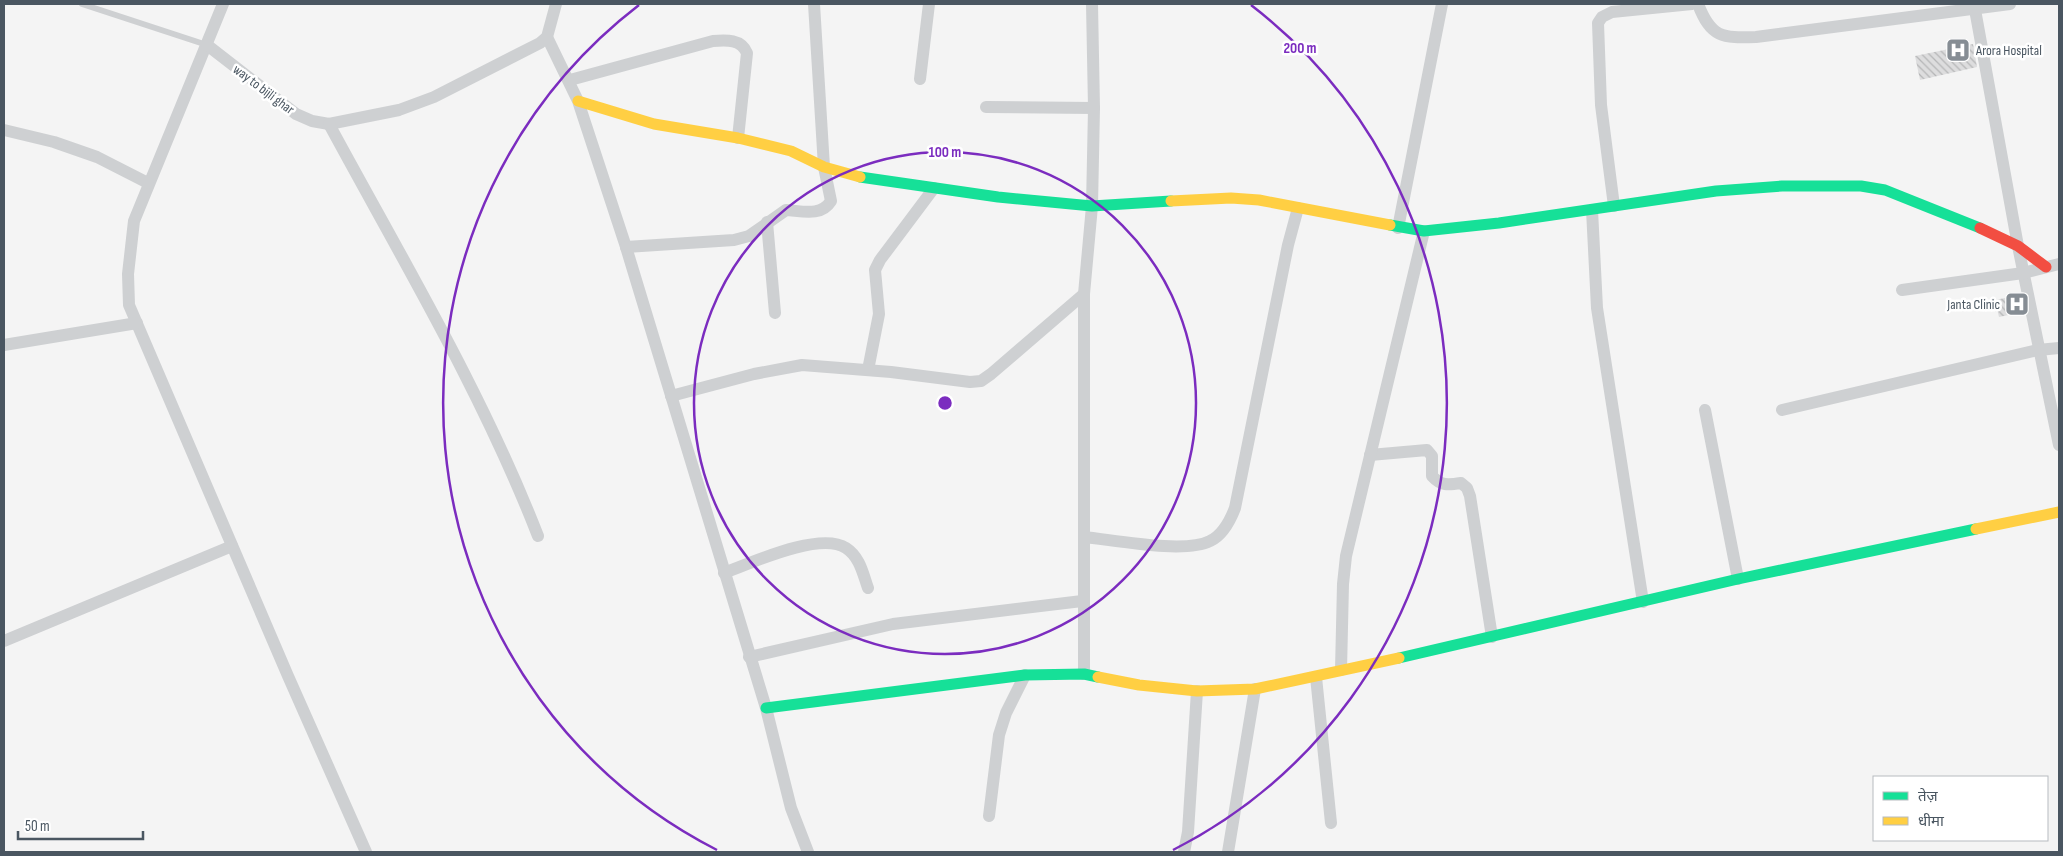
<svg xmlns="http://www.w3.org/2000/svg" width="2063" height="856" font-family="'Sofia Sans Condensed','Noto Sans Devanagari',sans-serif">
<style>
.building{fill:url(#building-back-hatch)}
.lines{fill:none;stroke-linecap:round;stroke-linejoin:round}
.lane{stroke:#ced0d2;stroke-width:6}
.street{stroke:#ced0d2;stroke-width:12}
.fast{stroke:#16e098;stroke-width:11}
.slow{stroke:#ffcf43;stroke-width:11}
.jam{stroke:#f24e42;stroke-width:11}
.ring{fill:none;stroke:#7b2cbf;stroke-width:2.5}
.labels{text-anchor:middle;stroke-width:5;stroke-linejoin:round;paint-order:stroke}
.poi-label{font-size:14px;fill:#4a5661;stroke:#fff;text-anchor:start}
.street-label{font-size:14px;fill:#4a5661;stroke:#fff}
.centre{fill:#7b2cbf;stroke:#fff;stroke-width:2.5}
.ring-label{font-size:15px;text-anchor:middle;font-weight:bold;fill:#7b2cbf;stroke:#fff;stroke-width:5;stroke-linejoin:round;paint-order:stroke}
</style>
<defs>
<pattern id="building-back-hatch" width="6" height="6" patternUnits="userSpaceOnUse" patternTransform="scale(1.25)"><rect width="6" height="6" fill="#ddddde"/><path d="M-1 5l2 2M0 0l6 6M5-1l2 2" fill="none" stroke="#b5b6b7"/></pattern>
</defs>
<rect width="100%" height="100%" fill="#f4f4f4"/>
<!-- building -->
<g class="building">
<path d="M1973,44L1977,67L1920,80L1915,56Z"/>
<path d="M2015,296L2018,313L1999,317L1995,300Z"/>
</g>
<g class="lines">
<!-- lane -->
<path class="lane" d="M82,4L207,45"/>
<!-- street -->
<g class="street">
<path d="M223,4L134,221L128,274L129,305L288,676L366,852"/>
<path d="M1698,4C1711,38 1722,38 1756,37L2010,4"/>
<path d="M1974,4L2018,246L2059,445"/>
<path d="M547,37L578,101L626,247L766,708L791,808L808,852"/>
<path d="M207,45L296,114L312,121L329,124L399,110L434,97L540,43L547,37L556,4"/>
<path d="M920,79L929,4"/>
<path d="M570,80L713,41C727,40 741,39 747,53L738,138"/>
<path d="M986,107L1094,108"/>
<path d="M329,124C402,259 482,392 538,536"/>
<path d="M4,130L54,142L97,157L148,183"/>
<path d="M1614,206L1601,105L1598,23L1602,17L1612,12L1692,4"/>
<path d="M1592,210L1597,308L1643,602"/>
<path d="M767,222L775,313"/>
<path d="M1398,228L1442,4"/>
<path d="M626,247L734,240L749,236L786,210C802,211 821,217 831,201L824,167L814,4"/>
<path d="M1902,290L2023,273L2059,264"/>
<path d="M4,345L137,323"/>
<path d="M868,370L879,314L875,270L880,260L934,188"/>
<path d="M671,396L754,374L802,365L891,372L970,382L981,381L991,374L1084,294"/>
<path d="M1705,410L1738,579"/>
<path d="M1782,410L2038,350L2059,348"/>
<path d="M1370,455L1427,450L1432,456V476C1441,486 1448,485 1461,483L1467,488L1470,496L1492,637"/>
<path d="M1084,537C1114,540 1185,554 1210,541C1223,535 1230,521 1235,508L1288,245L1298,208"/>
<path d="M724,573C751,563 820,531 846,548C860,557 863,574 868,588"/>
<path d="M4,641L232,546"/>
<path d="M749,657L893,624L1082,601"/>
<path d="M1341,670L1343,584L1346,556L1424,231"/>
<path d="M1084,674V294L1092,206L1094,108L1092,4"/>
<path d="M1316,677L1331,823"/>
<path d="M989,816L999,735L1006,713L1025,675"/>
<path d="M1184,852L1188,832L1197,691"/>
<path d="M1228,852L1255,689"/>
</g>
<!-- fast -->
<g class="fast">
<path d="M860,177L998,197L1092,206L1171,201"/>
<path d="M1390,225L1424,231L1499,223L1716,191L1782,186H1861L1885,190L1980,228"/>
<path d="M1399,658L1738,579L1976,529"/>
<path d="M766,708L1025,675L1084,674L1098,677"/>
</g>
<!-- slow -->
<g class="slow">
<path d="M578,101L654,124L738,138L791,151L824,167L860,177"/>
<path d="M1171,201L1231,198L1259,200L1390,225"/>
<path d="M1976,529L2059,512"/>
<path d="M1098,677L1139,685L1197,691L1255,689L1399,658"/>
</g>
<!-- jam -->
<path class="jam" d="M1980,228L2018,246L2046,267"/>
</g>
<!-- distance rings -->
<g class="ring">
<circle cx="945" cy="403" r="251"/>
<path d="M717 850A502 502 0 0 1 639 5M1251 5A502 502 0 0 1 1173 850"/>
</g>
<!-- icons -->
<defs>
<g id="hospital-square" transform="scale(1.25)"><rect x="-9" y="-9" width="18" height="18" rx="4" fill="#868d94" stroke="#fff"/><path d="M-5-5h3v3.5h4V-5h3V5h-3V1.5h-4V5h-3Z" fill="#fff"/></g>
</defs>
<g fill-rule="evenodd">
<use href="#hospital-square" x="1958" y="50"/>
<use href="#hospital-square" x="2017" y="304"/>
</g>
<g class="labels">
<!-- poi labels -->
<g class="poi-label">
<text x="1976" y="55">Arora Hospital</text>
<text x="2000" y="309" text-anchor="end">Janta Clinic</text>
</g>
<!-- street labels -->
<g class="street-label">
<text transform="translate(264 89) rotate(37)" y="5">way to bijli ghar</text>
</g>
</g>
<circle cx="945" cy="403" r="8" class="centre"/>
<g class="ring-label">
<text x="1300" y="53">200 m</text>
<text x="945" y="157">100 m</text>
</g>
<!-- border -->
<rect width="2063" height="856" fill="none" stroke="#4a5661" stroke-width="10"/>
<!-- legend -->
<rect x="1873" y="776" width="175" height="65" fill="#ffffff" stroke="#b7bbc0"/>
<rect x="1883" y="792" width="25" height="8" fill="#16e098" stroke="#b7bbc0"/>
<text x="1918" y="801" font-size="15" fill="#4a5661">तेज़</text>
<rect x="1883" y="817" width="25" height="8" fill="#ffcf43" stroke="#b7bbc0"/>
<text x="1918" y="826" font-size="15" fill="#4a5661">धीमा</text>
<!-- scale -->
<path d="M18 831v8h125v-8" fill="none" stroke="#4a5661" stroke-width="2.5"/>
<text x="25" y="831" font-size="15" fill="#4a5661" stroke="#ffffff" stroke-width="4" paint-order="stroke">50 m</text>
</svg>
